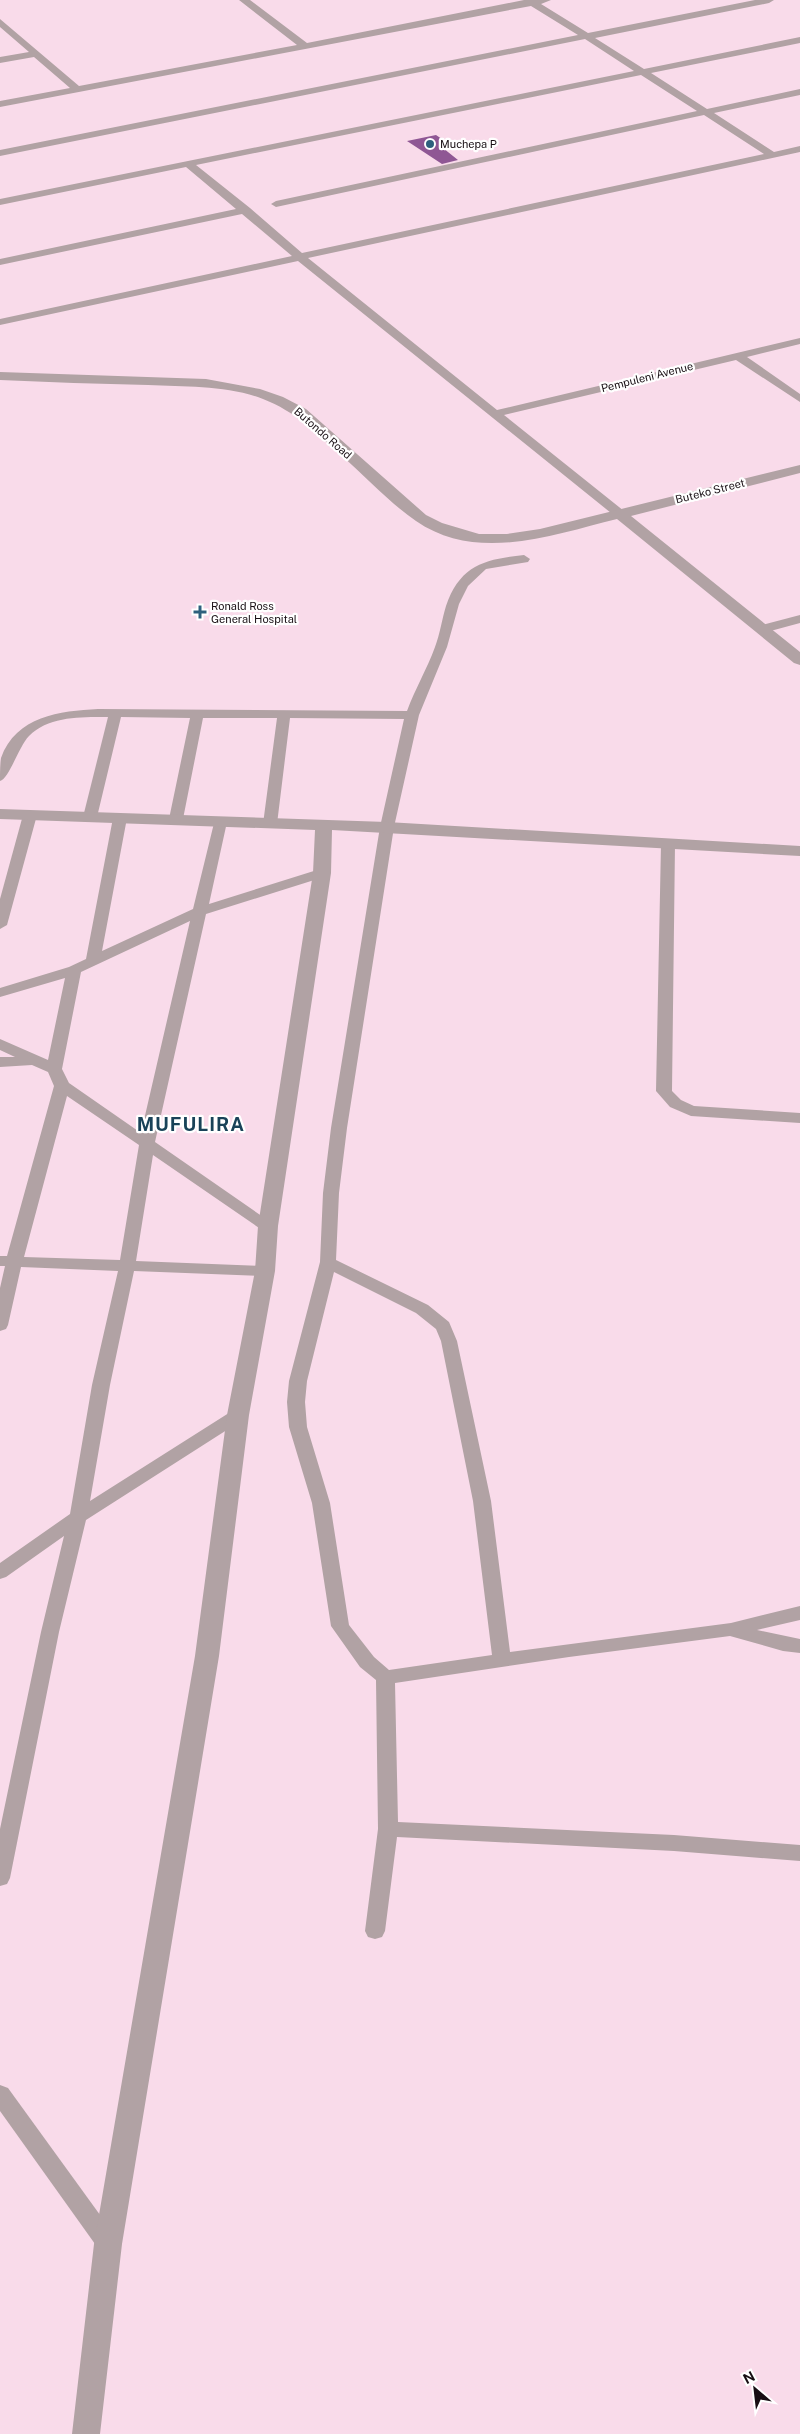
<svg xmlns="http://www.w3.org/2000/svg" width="800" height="2434" font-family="'Public Sans',sans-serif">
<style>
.building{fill:#8f5794}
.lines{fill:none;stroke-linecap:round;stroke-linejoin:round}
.minor{fill:#b1a2a4;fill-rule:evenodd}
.tertiary{fill:#b1a2a4;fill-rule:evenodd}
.poi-dot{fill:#2d607d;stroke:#fff;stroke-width:2}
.labels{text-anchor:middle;stroke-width:4.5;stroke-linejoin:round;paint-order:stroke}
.far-poi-label{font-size:11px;fill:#170e13;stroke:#fff;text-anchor:start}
.far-street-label{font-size:11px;fill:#170e13;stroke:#fff}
.district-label{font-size:19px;font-weight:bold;letter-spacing:1px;fill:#194258;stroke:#fff}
</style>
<rect width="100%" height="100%" fill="#f9dbea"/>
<!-- building -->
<path class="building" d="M436,135L452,146L443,148L458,160L442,164L407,141Z"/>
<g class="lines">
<!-- minor -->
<g class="minor">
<path d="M239,0H250L307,43L524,0H551L541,4L588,33L755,0H774L769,3L595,38L644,69L800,37V43L651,73L707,109L800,89V95L714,113L774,152L800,146V152L308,258L497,410L800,338V344L747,357L800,394V402L736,360L504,415L624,511L626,514L620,518L616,517L298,261L0,325V319L292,256L242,214L0,265V259L236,209L186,167L0,205V199L634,71L585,39L0,156V150L578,35L531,6L0,107V101L70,88L34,57L0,63V57L29,52L0,27V19L79,86L297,45ZM641,75L697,111L276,201L271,204L276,207L704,115L764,154L302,253L250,208L196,165Z"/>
<path d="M524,555L530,559L528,562L486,569L468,586L459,604L447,647L419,715L394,827L347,1128L339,1193L336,1260L428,1305L449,1322L457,1341L491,1501L510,1652L731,1623L800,1606V1620L757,1630L800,1639V1653L783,1651L730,1636L569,1657L395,1683L398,1822L674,1835L800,1845V1861L674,1851L397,1837L385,1931L382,1937L375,1939L368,1937L365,1931L378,1829L376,1680L360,1667L331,1626L312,1503L289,1427L287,1402L289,1381L320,1262L323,1193L331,1128L380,827L404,719L290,718L277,824L270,828L263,824L277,718H203L183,819L176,823L169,819L190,718L121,717L97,817L90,821L83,817L108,717C81,717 49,716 29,736C19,746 9,779 0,781C0,774 0,764 1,758C16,716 60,711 98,709L407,711C415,689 427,669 435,647C440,634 442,619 446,606C460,565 485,559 524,555ZM334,1272L416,1313L436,1329L441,1341L473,1501L492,1655L389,1670L374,1657L349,1625L330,1503L307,1427L305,1402L307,1381Z"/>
<path d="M800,615V623L763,633L757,629L758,626Z"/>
<path d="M30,811L37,815L7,925L0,929V899L23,815Z"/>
<path d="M120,814L127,818L102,951L193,909L215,819L220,818L227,822L209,904L317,870L322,869L329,873L327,876L206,914L155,1142L276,1226L274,1230H262L153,1155L136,1261L265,1266L271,1267L273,1271L271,1275L265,1276L134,1271L110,1385L90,1501L232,1411L238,1409L244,1411L247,1415L244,1419L86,1520L59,1632L10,1878L7,1884L0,1886V1829L41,1632L64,1536L6,1577L0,1579V1563L70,1514L92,1385L118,1271L21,1267L8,1325L6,1329L0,1331V1288L5,1266H0V1256H7L54,1086L48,1072L32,1065L0,1067V1057H15L0,1050V1039L48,1060L65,978L0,997V988L69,967L86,959L113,818ZM190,921L141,1133L69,1083L62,1069L81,972ZM67,1096L139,1145L120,1260L24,1257Z"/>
<path d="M668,840L675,844L672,1091L681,1100L694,1106L800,1113V1123L691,1116L670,1107L656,1091L661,844Z"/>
<path d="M0,2085L8,2088L116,2237L119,2244L116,2251L108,2254L100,2251L0,2111Z"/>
</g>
<!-- tertiary -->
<g class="tertiary">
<path d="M0,372L206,379L260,389L283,397L306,409L426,515L442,523L479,534H507L540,529L800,465V473L631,516L800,652V665L794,663L617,519C552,535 477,563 416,521C391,504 366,477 342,456C317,434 295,411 263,399C227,385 186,387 148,385C98,384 49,382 0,380Z"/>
<path d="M0,809L387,822L800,846V856L332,830L331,873L278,1226L275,1271L249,1415L219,1656L122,2244L100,2434H72L94,2244L195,1656L227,1415L255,1271L258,1226L313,873L315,830L0,819Z"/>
</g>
</g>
<!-- markers -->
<g class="poi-dot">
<circle cx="430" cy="144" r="5"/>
<path d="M197.5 604.5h5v5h5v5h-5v5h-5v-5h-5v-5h5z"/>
</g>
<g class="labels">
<!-- far-poi labels -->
<g class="far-poi-label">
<text x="440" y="148">Muchepa P</text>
<text x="211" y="610">Ronald Ross<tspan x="211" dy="13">General Hospital</tspan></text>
</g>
<!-- far-street labels -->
<g class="far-street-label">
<text transform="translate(647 377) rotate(-14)" y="4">Pempuleni Avenue</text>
<text transform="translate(323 433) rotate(41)" y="4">Butondo Road</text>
<text transform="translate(710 491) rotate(-14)" y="4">Buteko Street</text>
</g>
<!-- district labels -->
<g class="district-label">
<text x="191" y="1131">MUFULIRA</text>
</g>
</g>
<!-- north arrow -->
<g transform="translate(755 2389) rotate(332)" stroke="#ffffff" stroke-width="4" paint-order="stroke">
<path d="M0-4L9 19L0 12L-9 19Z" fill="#170e13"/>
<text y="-8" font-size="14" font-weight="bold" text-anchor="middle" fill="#170e13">N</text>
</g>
</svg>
